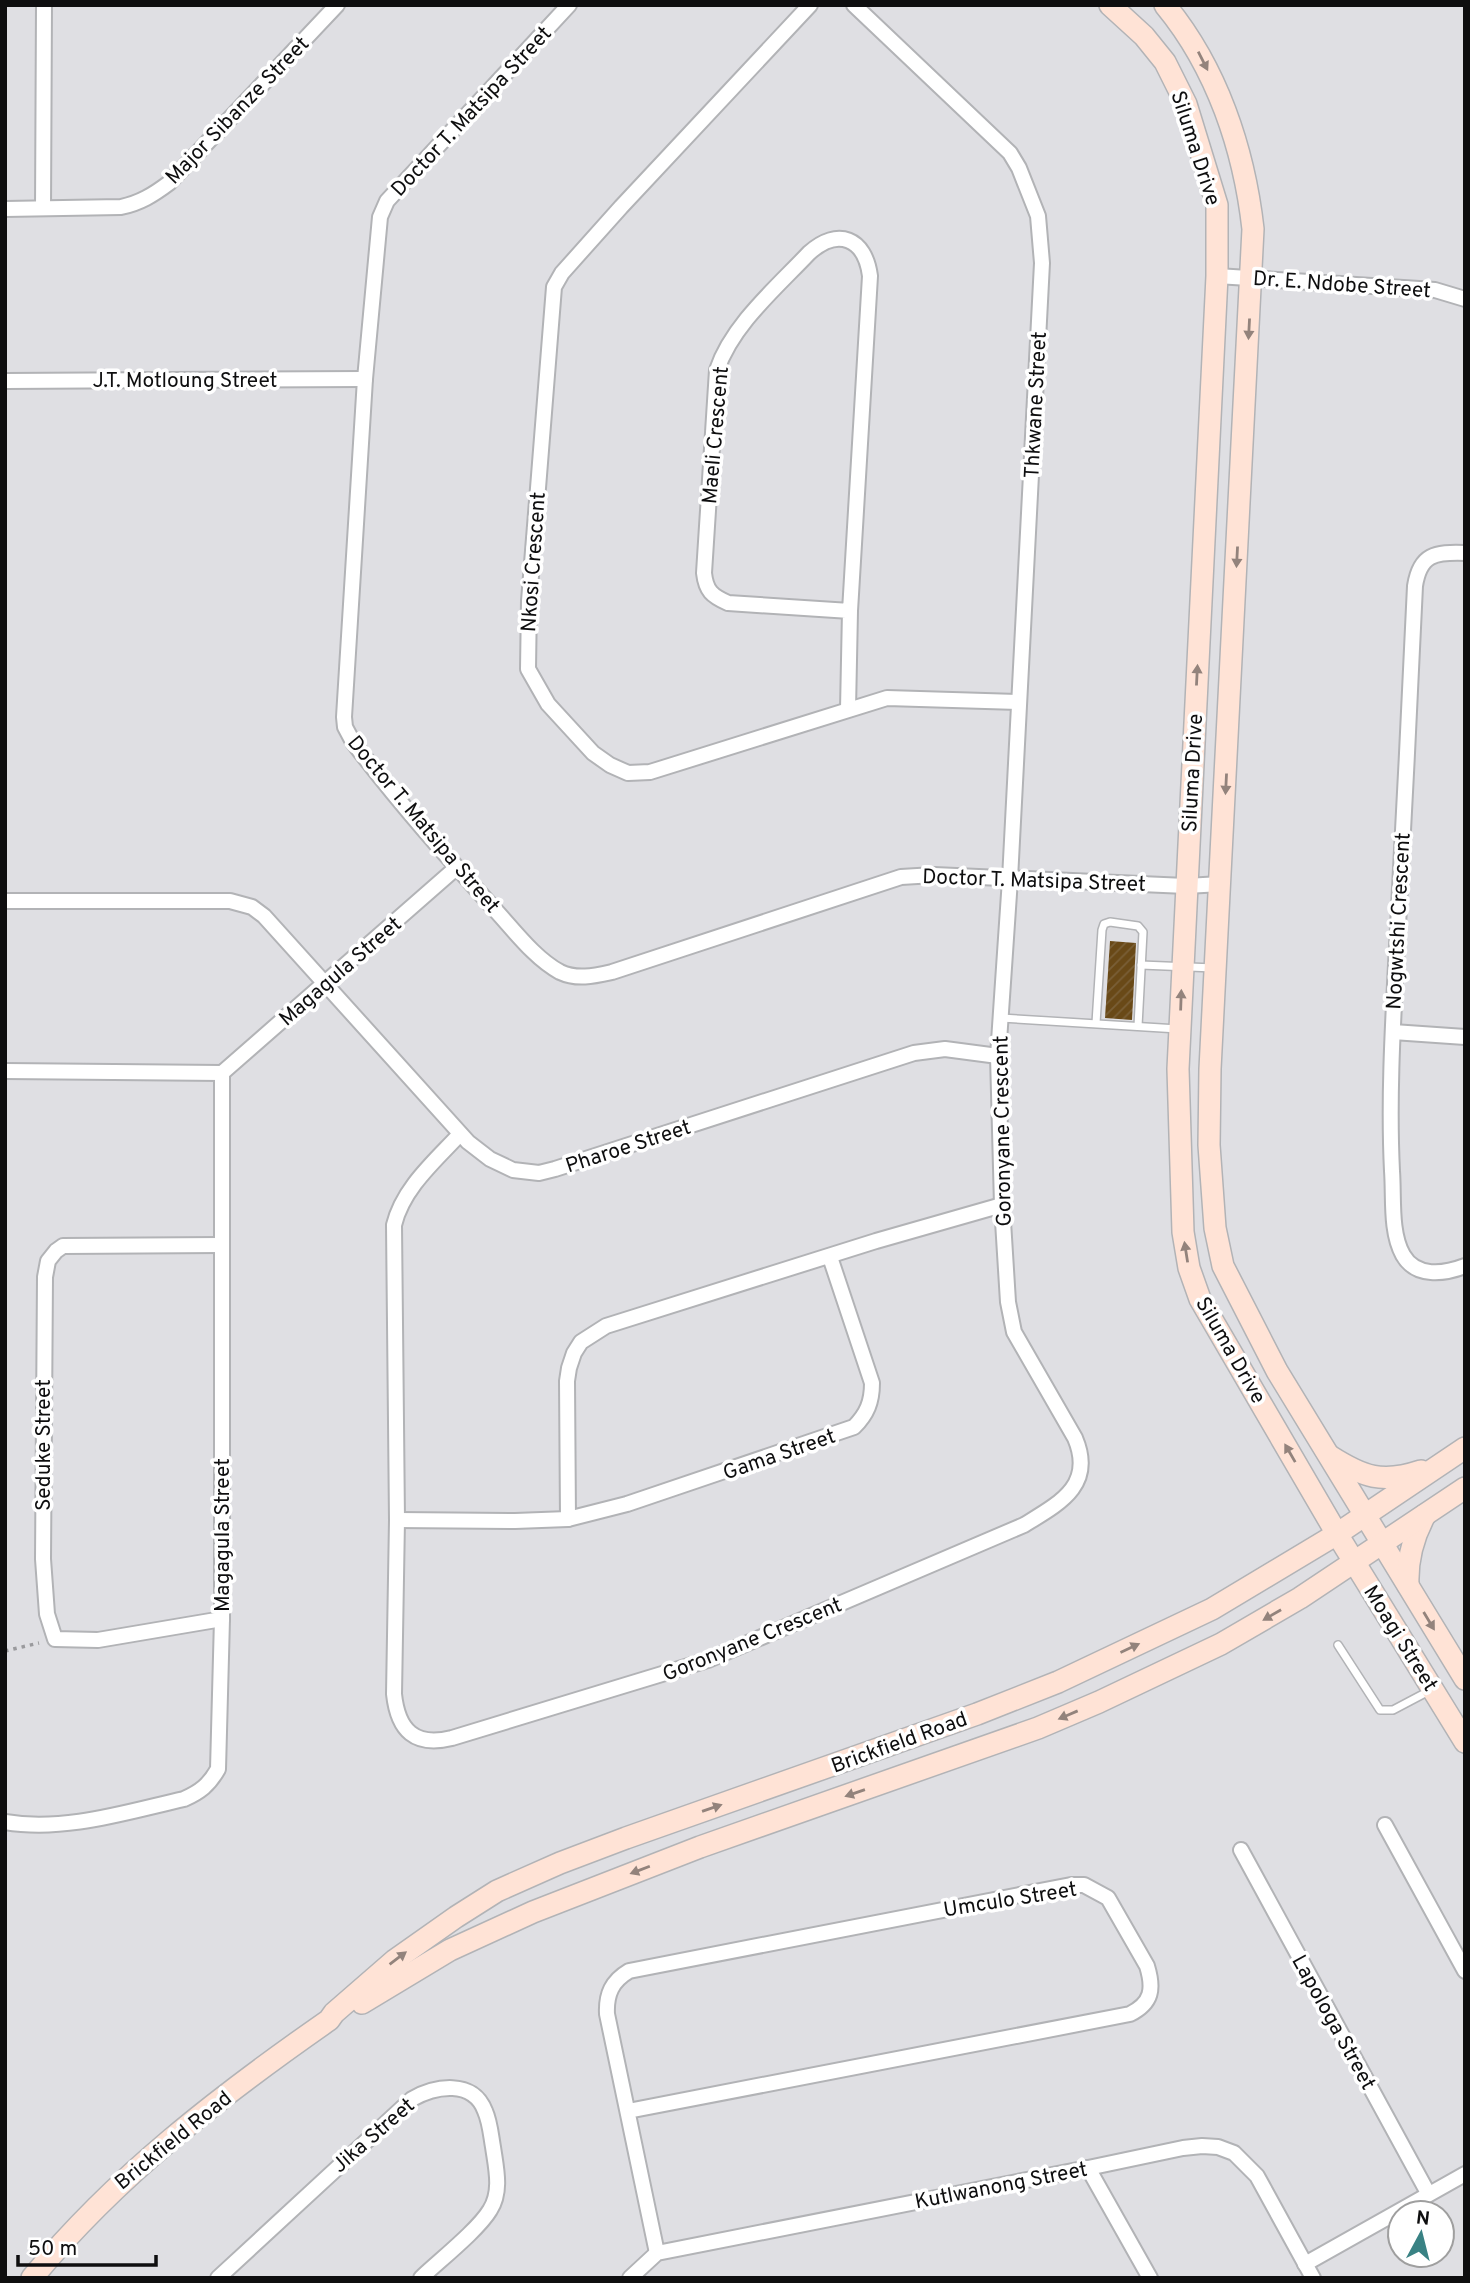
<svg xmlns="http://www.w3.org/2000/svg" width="1470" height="2283" font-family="Overpass,sans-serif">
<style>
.building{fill:url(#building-hatch)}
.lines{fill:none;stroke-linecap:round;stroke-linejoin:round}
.lane-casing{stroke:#b2b3b6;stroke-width:10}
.street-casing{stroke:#b2b3b6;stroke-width:18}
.secondary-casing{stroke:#b2b3b6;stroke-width:24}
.path{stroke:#9a9a9d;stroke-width:3.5;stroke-dasharray:3.5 5;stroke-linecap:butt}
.lane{stroke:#fff;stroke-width:7}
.street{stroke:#fff;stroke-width:14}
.secondary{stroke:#ffe3d6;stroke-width:21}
.oneway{fill:#93837c}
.labels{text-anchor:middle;stroke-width:7;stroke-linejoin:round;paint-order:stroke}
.street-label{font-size:21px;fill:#0e0e0f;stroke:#fff}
</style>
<defs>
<pattern id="building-hatch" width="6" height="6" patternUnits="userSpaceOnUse" patternTransform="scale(1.75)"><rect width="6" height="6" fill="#694917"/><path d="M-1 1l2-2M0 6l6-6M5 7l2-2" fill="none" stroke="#795f37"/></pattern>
</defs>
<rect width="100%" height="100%" fill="#dfdfe3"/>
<!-- building -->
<path class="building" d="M1110,941L1136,943L1132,1020L1105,1018Z"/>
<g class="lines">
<!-- lane casing -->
<g class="lane-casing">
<g id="lane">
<path d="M1141,965L1214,968"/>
<path d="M1001,1018L1178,1029"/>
<path d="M1096,1023L1102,930L1104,924L1110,922L1138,926L1143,932L1138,1026"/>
<path d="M1338,1645L1380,1710H1393L1429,1691"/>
</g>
</g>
<!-- street casing -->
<g class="street-casing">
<g id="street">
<path d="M569,5L387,201L380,217L365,379L344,717L345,727L353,742C398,802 448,858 498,913C516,933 536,959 560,972C577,980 594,976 612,972L901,877L934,875L1186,886L1221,884"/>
<path d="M810,5L621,207L562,273L554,287L529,601L528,669L548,704L593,753L610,765L628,773L650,772L887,698L1019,702"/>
<path d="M43,208L44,5"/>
<path d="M5,209L121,207C140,203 153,195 169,183L337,5"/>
<path d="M1217,276L1435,290L1465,299"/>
<path d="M5,381L365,379"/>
<path d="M1465,553C1435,552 1420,554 1415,586C1410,699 1404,813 1398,926C1394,1007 1388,1090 1392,1171C1394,1197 1390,1232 1403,1255C1416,1278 1444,1274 1465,1266"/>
<path d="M848,709L850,611L870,276C865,238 838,227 809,253C777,287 732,325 717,370L704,573C706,591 712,596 728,603L850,611"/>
<path d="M5,901H230L252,907L264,916L468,1142L490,1159L513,1170L539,1173L555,1169L914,1053L945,1049L998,1056"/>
<path d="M1393,1032L1465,1037"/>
<path d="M5,1071L222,1073L456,868"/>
<path d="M460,1134C435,1161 403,1188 394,1225L397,1520L394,1694C398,1731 415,1747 452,1738L708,1660L1024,1525C1060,1503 1095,1485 1075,1438L1014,1332L1008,1302L1002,1205L998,1056L1010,879L1042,263L1038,216L1019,168L1010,153L854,5"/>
<path d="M221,1245L63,1246L56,1251L48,1261L45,1277L43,1559L47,1614L55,1639L98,1640L222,1619"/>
<path d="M568,1519L567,1381L569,1368L574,1353L581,1342L606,1326L876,1241L1002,1205"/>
<path d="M397,1520L515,1521L568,1519L627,1504L854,1427C867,1414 872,1402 872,1383L830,1257"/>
<path d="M5,1822C65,1832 126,1812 184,1799C200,1792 209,1785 218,1769L222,1619V1073"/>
<path d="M1385,1825L1465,1971"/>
<path d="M1241,1850L1428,2193"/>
<path d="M628,2111L1130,2014C1152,2003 1154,1989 1147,1966L1108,1898L1084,1885H1071L629,1971C612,1981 606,1994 607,2014L657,2253"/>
<path d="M1088,2168L1150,2278"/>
<path d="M1305,2264L1465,2174"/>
<path d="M218,2278L412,2099C435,2086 473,2079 485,2111C490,2122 491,2136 493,2147C496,2168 502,2191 490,2210C478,2230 440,2260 421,2278"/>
<path d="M630,2278L657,2253L1088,2168L1183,2148L1202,2146L1218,2147L1234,2153L1257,2176L1313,2278"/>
</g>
</g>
<!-- secondary casing -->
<g class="secondary-casing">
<g id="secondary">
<path d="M1110,5L1144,36L1165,62L1186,104L1217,205V276L1178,1069L1183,1232L1189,1268L1200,1299L1337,1534L1465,1742"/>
<path d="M1165,5C1217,68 1244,149 1253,229L1210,1069L1209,1145L1215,1228L1223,1266L1277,1371L1465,1679"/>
<path d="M1330,1456C1363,1477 1382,1484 1421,1471"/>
<path d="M1408,1585C1407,1560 1413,1537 1425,1515"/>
<path d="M362,2003L450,1950L533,1912L700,1847L1038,1728L1099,1702L1221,1644L1300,1598L1465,1488"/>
<path d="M32,2278C117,2175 220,2096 329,2020L334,2013L395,1960L456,1917L497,1891L560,1863L626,1838L977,1714L1058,1682L1212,1609L1337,1534L1465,1448"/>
</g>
</g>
<!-- path -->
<path class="path" d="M5,1651L39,1643"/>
<!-- lane -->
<use href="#lane" class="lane"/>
<!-- street -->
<use href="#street" class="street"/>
<!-- secondary -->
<use href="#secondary" class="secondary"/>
</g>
<!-- one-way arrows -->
<defs><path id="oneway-solid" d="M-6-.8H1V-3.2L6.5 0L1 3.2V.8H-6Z" transform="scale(1.75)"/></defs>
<g class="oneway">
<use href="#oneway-solid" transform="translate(1203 61) rotate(63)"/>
<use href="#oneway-solid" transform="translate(1249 329) rotate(93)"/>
<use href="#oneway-solid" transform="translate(1237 557) rotate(93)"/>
<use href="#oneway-solid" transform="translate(1197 675) rotate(-87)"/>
<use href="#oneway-solid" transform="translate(1226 784) rotate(93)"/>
<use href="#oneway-solid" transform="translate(1181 1000) rotate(-88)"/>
<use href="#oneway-solid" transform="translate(1186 1252) rotate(-99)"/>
<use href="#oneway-solid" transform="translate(1290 1453) rotate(-120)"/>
<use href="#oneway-solid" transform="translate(1272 1615) rotate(150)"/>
<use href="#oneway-solid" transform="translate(1429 1621) rotate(59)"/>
<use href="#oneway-solid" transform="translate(1130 1648) rotate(-25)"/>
<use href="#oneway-solid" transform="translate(1068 1715) rotate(157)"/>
<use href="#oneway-solid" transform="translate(855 1793) rotate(161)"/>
<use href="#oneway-solid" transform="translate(712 1808) rotate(-19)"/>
<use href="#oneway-solid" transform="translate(640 1870) rotate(159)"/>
<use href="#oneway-solid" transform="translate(398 1958) rotate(-37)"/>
</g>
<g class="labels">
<!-- street labels -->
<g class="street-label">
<text transform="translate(237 110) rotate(-46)" y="7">Major Sibanze Street</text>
<text transform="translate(471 111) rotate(-47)" y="7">Doctor T. Matsipa Street</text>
<text transform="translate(1196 148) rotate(72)" y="7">Siluma Drive</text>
<text transform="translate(1342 284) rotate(4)" y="7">Dr. E. Ndobe Street</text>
<text x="185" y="387">J.T. Motloung Street</text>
<text transform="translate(1035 405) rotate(-87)" y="7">Thkwane Street</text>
<text transform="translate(715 435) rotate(-85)" y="7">Maeli Crescent</text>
<text transform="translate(533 562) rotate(-86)" y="7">Nkosi Crescent</text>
<text transform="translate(1192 773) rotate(-87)" y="7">Siluma Drive</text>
<text transform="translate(424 824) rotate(50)" y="7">Doctor T. Matsipa Street</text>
<text transform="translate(1034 880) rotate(2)" y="7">Doctor T. Matsipa Street</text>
<text transform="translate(1398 921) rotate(-87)" y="7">Nogwtshi Crescent</text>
<text transform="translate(340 971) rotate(-41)" y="7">Magagula Street</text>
<text transform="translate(1002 1131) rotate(-91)" y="7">Goronyane Crescent</text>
<text transform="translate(628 1146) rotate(-18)" y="7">Pharoe Street</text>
<text transform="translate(1231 1350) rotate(60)" y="7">Siluma Drive</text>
<text transform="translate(43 1445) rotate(-90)" y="7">Seduke Street</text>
<text transform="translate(779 1454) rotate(-19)" y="7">Gama Street</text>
<text transform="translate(222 1535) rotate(-90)" y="7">Magagula Street</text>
<text transform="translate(1401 1638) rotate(58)" y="7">Moagi Street</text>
<text transform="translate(752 1639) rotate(-22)" y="7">Goronyane Crescent</text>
<text transform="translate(899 1742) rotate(-20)" y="7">Brickfield Road</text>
<text transform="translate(1010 1899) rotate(-9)" y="7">Umculo Street</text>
<text transform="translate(1334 2022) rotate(61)" y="7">Lapologa Street</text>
<text transform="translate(373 2135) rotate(-41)" y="7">Jika Street</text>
<text transform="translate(173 2140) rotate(-39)" y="7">Brickfield Road</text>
<text transform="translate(1001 2185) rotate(-11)" y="7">Kutlwanong Street</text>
</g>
</g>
<!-- border -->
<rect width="1470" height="2283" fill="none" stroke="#0e0e0f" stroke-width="14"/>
<!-- north arrow -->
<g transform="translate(1421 2234) rotate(7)"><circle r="33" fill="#ffffff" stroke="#9f9f9f" stroke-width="2"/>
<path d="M0-5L12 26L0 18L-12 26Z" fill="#398284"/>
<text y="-10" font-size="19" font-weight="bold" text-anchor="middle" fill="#0e0e0f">N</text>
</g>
<!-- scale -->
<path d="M18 2255v10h138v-10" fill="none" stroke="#0e0e0f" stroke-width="3.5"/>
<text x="28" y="2255" font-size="21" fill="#0e0e0f" stroke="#ffffff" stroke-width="5" paint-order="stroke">50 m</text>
</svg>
